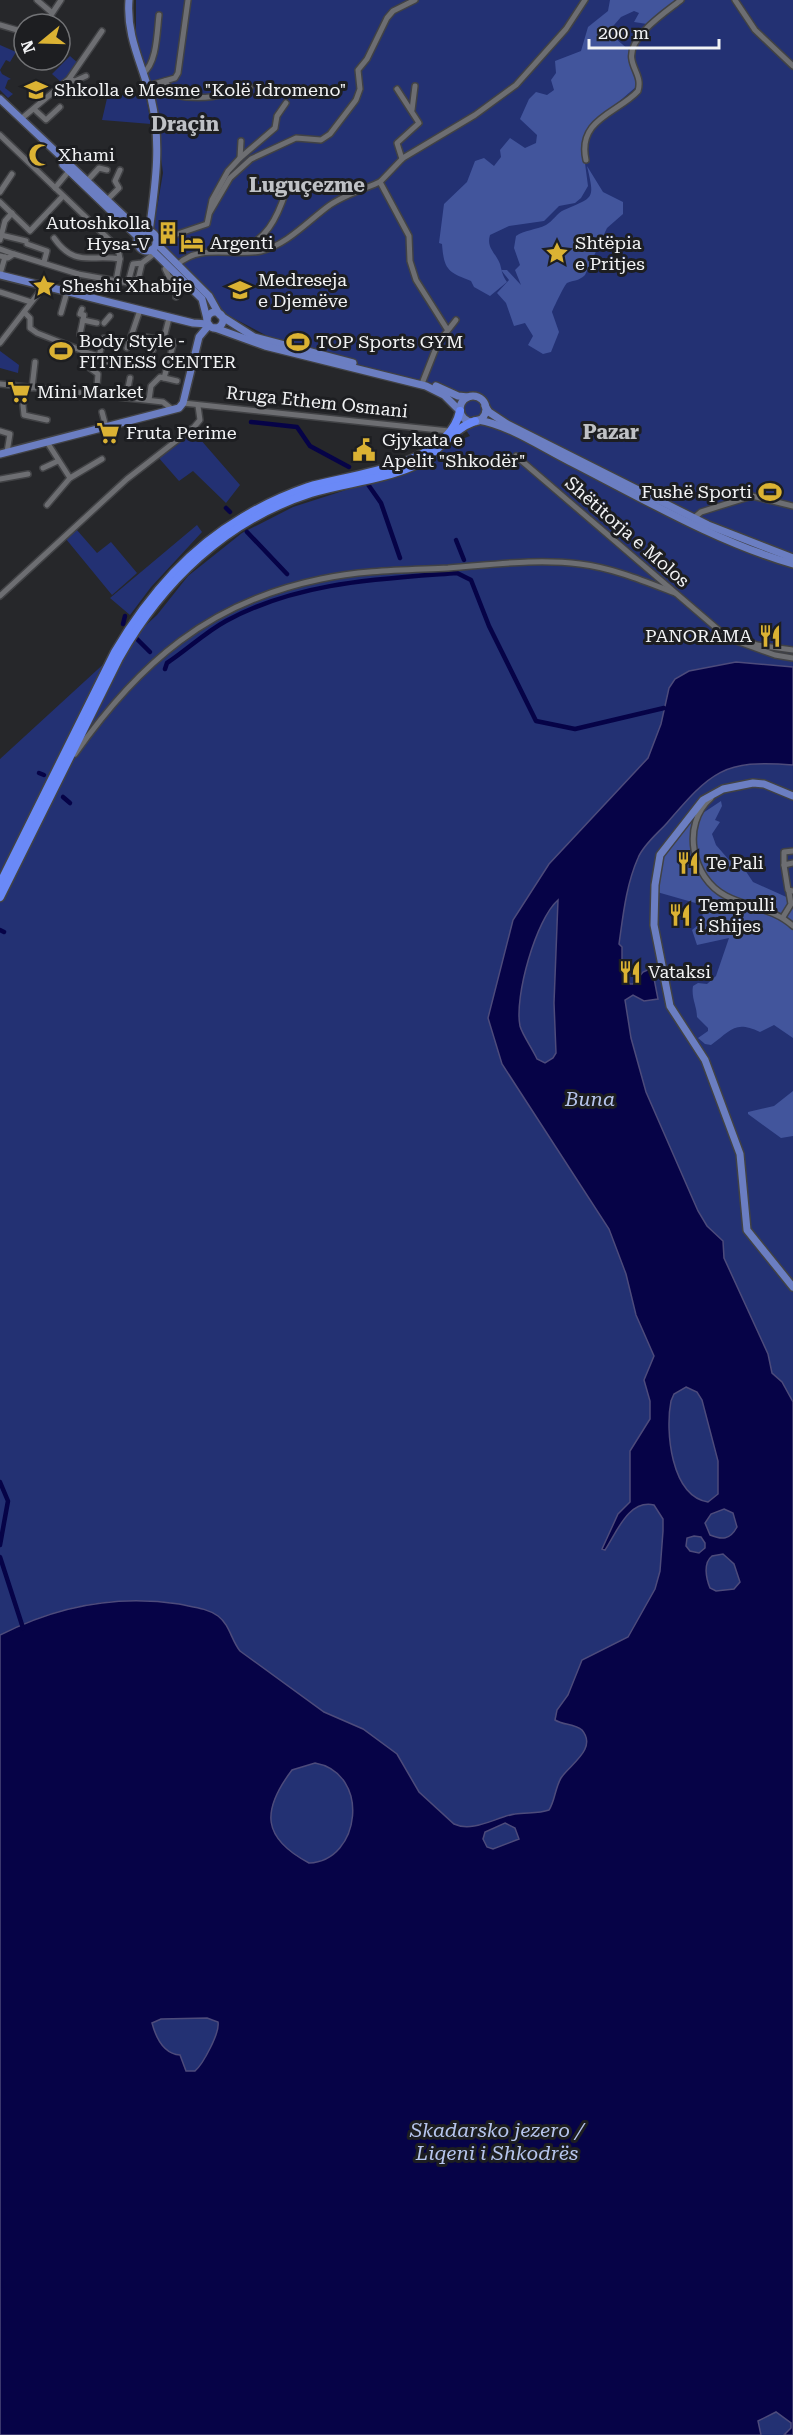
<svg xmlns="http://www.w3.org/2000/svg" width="793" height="2435" font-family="'Roboto Serif',serif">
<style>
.green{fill:#233173}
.forest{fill:#42559c}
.water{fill:#060347;stroke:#4d4b7b;stroke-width:1.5;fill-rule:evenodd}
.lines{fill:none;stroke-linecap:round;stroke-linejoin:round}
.canal{stroke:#060347;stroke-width:4.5}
.minor-casing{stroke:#414245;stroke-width:8}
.major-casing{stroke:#414245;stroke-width:10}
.highway-casing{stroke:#414245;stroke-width:11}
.minor{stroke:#6d6e72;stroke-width:5}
.major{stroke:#6b7ec2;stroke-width:7}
.highway{stroke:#6a89f7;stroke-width:8}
.labels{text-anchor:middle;stroke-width:6;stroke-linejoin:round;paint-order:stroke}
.poi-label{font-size:18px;fill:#f2f3f5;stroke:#1d1e21;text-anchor:start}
.street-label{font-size:18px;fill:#f2f3f5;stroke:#1d1e21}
.neighbourhood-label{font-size:20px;font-weight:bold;fill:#bfc1c5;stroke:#1d1e21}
.water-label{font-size:20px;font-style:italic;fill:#b6c5ed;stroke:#1d1e21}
</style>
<rect width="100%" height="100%" fill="#26272a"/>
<!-- green -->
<g class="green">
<path d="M136,0H793V2435H0V759L157,615L188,576L242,533L293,507L352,488L452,445L463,434L462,439L470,436L435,384L292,349L216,309L153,231L163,173L153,97L136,38Z"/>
<path d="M0,45L16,52L10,62L6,60L0,70L2,74L11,79L8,80L5,88L13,94L8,98L0,90Z"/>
<path d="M70,56L79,64L71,75L61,82L52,74Z"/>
<path d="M108,94L146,97L151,124L102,120Z"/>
<path d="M0,351L19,365L18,373L0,368Z"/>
<path d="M193,431L240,485L226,503L193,471L179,481L158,457Z"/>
<path d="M197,525L202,532L151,587L130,615L110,598Z"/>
<path d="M76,529L97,553L111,542L137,573L112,595L66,539Z"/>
</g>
<!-- forest -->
<g class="forest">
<path d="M610,0H676L647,24L634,22L639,13L634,11L621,17L608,32L629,50C626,62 636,74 637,86L592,125L583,148L588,186L581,198L575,203L559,206L544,221L509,226L490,235C486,248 496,253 500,264C502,271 502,275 507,282L490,296L474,287L471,281C448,272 444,270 442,244L439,243L444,204L467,182L475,161L484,158L494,166L501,157L500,150L510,138L525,148L536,143L537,135L520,119L529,99L536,92L547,95L554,90L551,80L556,73L555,61L581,51L588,27L608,11Z"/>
<path d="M587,166L603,192L623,202V214L607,228L585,275C579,281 574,280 567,283C565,284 553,309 552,312L559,332L551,352L543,354L528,345L533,336L525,323L514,326L506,303L497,293L509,280L501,270H507L521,285L515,270L520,265L514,248L516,236C524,230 536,230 546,225C553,221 557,213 564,210C594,197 595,200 587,166Z"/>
<path d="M721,801L722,806L715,820L720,822L712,834L716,845L729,860L741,864L753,882L793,900V1038L774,1025L760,1032C734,1020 731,1031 711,1045L705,1044L698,1038L708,1031V1028L697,1017C697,1006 691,998 693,986L698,983L707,984L716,976L729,938L697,945L692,930L702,922L703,908L699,904L657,892L661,858L691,821Z"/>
<path d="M793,1091V1136L781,1138L748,1114V1112L774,1106Z"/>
</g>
<!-- water -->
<path class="water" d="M736,662L793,667V765C723,759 711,772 667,823C658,833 643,845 638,858C626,885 623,916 619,944L622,947V964L630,984H633L643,972L652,968L658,999L644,1001L633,995L625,1000L631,1038L646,1092L698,1211L707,1226L723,1241L724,1258L768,1354L772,1373L782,1382L793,1402V2435H784L791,2428V2423L776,2412L758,2421L761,2435H0V1635C57,1606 115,1594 179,1604C192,1607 207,1608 218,1616C230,1625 231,1640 240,1651L324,1712L363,1729L397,1754L419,1792L454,1824C473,1833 496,1817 515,1814C526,1812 538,1814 549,1810C555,1801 555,1788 561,1778C569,1765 598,1749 582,1730C575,1724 563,1725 555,1720L557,1710L568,1695L582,1660L628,1637L655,1589L660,1571L663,1531V1519L654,1505C628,1499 616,1534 605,1550L602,1549L618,1514L630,1502V1451L650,1419V1401L644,1380L654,1356L636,1315L626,1274L609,1229L502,1064L488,1018L513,920L549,864L648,758L661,724L669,688L675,679L689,671ZM558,900L554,1003L556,1053L553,1058L545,1063L537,1059C533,1050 522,1034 520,1026C514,997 536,919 558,900ZM686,1387L697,1392L702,1400L718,1461V1494L708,1502C671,1496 665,1431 671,1401L674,1394ZM724,1509L733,1513L737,1527C730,1540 722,1540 710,1535L705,1523L711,1514ZM694,1536L701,1537L705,1543V1548L699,1553L690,1551L686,1546L687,1538ZM723,1554L734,1564L740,1582L734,1589L716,1591L710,1588C706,1578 703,1563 712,1556ZM315,1763C371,1773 361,1861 309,1863C262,1838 261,1811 292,1770ZM505,1823L515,1828L519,1839L493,1849L487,1847L483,1839L485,1832ZM207,2018L218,2022C220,2033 203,2064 195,2071H186L180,2055C164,2054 156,2038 152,2023L161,2019Z"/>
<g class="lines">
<!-- canal -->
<g class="canal">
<path d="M251,422L297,427L310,446L349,467"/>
<path d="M367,483L381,503L400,558"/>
<path d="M226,508L230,512"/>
<path d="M247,532L287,574"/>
<path d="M456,540L464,560"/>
<path d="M123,624L125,616"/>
<path d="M137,639L150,652"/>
<path d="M165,669L167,663C187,650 204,633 226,621C298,582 377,579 457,573L471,580L489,626L536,721L575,729L664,708"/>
<path d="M39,773L44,775"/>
<path d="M63,797L70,803"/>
<path d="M0,930L4,932"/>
<path d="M0,1482L8,1501L0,1545"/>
<path d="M0,1557L23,1628"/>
</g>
<!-- minor casing -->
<g class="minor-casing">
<g id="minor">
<path d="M37,0L51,12"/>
<path d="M735,0L755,30L793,66"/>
<path d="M45,24L61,0"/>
<path d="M0,25L24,32"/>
<path d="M143,73C157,64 157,31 159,15"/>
<path d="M69,79L75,81L86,76"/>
<path d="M165,81L174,95C203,101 222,96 250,87"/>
<path d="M147,86L175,78L178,73L188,0"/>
<path d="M397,89L419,123L397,143L402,159"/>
<path d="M34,109L46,120L60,107"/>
<path d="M412,110L415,86"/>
<path d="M21,119L69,79L102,31"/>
<path d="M0,135L118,248L120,259L116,281"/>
<path d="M240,158L241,141"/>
<path d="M586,160C577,119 618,113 638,91C642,78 634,71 632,60C627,37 666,12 681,0"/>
<path d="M87,181L99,168L107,170"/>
<path d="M380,182L403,158L475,115L516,85L566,29L585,0"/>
<path d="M380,182L409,236L410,261L416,280L447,329"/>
<path d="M55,188L69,171"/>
<path d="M0,192L12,174"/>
<path d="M107,200L119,188L115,181L120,170"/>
<path d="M0,202L30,231L63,196"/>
<path d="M210,212L230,178L251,159L296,138L321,140L330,134L356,100L360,89L358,70L367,59L387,18L393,11L415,0"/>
<path d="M1,235L26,241"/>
<path d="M54,238C75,268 90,254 120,259"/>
<path d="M0,240L5,221L12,213"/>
<path d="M157,241L207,224L212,200L228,171L240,158L275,128L277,116L286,103"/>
<path d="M27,244L47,251L44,262"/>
<path d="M0,249L14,254"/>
<path d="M237,251C266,241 277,219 286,191"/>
<path d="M0,256L8,258L14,254L78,274L128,283L129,279"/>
<path d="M142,263L133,264L129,279L138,280L142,263L155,253"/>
<path d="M168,265L165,269L169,277L180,283"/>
<path d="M177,265C200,243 233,257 261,251C287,245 309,220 330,205C345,195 364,189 380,182"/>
<path d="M0,274L5,257"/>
<path d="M0,292L31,302"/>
<path d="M73,293L78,274"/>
<path d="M176,297L181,282"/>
<path d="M24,312L30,318V328L37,333L88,353L87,366L98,374L97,386"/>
<path d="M61,313L67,292"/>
<path d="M83,320L97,323"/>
<path d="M104,323L110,316"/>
<path d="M80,334L84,315L80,314L82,309"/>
<path d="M146,337L156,339"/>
<path d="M164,338L174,342L170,356"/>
<path d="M164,338L169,318"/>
<path d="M0,343L44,286"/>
<path d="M127,348L140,310"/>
<path d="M153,350L156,339L164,338"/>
<path d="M88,353L99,356L104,338"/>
<path d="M99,356L107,362"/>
<path d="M164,378L170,356L182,358"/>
<path d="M423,381L438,343L456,320"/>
<path d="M0,384L163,402L173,410"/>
<path d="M27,388L23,405L24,415L47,420"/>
<path d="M32,388L35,362"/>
<path d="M126,398L130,378"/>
<path d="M149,400L151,386L160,377L177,381"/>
<path d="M183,403L449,431"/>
<path d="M102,412L106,427"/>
<path d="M0,431L10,434L7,452"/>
<path d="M47,442L70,478"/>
<path d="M516,456L728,638L775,655L793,658"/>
<path d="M43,468L58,461"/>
<path d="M0,479L28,474"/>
<path d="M47,505L70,478L102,459"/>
<path d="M694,518L701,512L752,496L793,506"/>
<path d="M0,596L127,479L194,427L200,420L198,406"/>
<path d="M724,632L757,645L793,650"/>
<path d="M75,754C139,663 209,602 321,579C362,570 405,570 448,568C491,565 536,558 580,564C613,568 644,581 675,593"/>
<path d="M711,798C681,824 691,878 726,896C749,908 773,908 793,926"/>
<path d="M793,851L784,852V865L793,863"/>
<path d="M784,865L788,890L793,891"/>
<path d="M783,917L791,904L789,892"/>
</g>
</g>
<!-- major casing -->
<g class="major-casing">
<g id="major">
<path d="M129,0C126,36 142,64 151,98C162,143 155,187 149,232"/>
<path d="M0,99L142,233"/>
<path d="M63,165L138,237"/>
<circle cx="147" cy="241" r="10"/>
<path d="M156,243L209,296L219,314"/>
<path d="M152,250L202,299L207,319"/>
<path d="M0,275L193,323L208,324"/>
<circle cx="215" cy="320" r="8"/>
<path d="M221,316L254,337L353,363"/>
<path d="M215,328L265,346L426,386L444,395L460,411"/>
<path d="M436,386L458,396L468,397"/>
<circle cx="473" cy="409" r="13"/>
<path d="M485,406L489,412L507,424L708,525L793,558"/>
<path d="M478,420C509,425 541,447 569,461C642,498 714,541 793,564"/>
<path d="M0,454L179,408L183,403L199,337L209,325"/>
<path d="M793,796L764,784L753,783L723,789L703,800L660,855L655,885L654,925L670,1006L705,1060L740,1154L747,1230L793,1287"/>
</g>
</g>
<!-- highway casing -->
<g class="highway-casing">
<g id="highway">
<path d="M0,884L115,652C147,598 187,550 242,518C263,505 285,495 308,487C353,474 448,466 460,411"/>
<path d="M0,897L119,658C162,582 226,520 311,493C344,483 381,480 413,466C437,455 450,430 475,421"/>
</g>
</g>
<!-- minor -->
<use href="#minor" class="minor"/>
<!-- major -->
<use href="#major" class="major"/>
<!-- highway -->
<use href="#highway" class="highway"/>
</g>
<!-- icons -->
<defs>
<g id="school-bare" transform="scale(1.8)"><path d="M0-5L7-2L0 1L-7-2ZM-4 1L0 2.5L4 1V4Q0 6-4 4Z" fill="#dbb233" stroke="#1d1e21" stroke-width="2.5" paint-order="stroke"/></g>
<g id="mosque-bare" transform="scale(1.8)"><path d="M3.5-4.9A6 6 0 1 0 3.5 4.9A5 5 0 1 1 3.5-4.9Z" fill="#dbb233" stroke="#1d1e21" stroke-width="2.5" paint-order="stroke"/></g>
<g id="building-bare" transform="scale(1.8)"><path d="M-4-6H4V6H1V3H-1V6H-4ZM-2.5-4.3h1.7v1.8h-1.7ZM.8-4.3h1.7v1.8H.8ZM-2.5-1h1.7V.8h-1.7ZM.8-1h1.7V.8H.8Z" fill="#dbb233" stroke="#1d1e21" stroke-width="2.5" paint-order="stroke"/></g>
<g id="hotel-bare" transform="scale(1.8)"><path d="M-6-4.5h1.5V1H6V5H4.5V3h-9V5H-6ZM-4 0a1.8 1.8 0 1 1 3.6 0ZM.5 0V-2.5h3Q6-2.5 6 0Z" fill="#dbb233" stroke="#1d1e21" stroke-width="2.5" paint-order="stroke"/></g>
<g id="sight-bare" transform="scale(1.8)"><path d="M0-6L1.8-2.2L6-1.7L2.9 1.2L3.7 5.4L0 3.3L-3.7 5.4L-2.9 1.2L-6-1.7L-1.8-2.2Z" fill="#dbb233" stroke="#1d1e21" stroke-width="2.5" paint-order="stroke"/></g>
<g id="university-bare" transform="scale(1.8)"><path d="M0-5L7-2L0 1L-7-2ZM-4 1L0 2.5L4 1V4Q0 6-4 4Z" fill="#dbb233" stroke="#1d1e21" stroke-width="2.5" paint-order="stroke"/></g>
<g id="stadium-bare" transform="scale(1.8)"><path d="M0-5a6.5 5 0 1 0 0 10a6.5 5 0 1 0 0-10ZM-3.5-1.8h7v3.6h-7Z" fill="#dbb233" stroke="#1d1e21" stroke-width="2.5" paint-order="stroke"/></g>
<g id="supermarket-bare" transform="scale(1.8)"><path d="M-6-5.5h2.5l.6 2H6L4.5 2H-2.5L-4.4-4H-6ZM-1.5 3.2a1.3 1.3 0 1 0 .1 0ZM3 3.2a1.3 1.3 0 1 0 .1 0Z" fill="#dbb233" stroke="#1d1e21" stroke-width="2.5" paint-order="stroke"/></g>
<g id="civic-bare" transform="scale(1.8)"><path d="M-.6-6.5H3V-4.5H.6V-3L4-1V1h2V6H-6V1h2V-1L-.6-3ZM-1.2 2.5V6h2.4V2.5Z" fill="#dbb233" stroke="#1d1e21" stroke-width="2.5" paint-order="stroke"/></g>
<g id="restaurant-bare" transform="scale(1.8)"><path d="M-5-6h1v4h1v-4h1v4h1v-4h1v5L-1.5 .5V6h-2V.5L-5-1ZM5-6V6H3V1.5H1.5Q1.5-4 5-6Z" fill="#dbb233" stroke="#1d1e21" stroke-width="2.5" paint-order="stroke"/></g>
</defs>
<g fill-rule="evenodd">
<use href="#school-bare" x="36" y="90"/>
<use href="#mosque-bare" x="40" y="155"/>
<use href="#building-bare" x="168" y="233"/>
<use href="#hotel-bare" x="192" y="243"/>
<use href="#sight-bare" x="557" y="253"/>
<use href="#sight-bare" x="44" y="286"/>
<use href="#university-bare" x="240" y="290"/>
<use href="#stadium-bare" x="298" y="342"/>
<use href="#stadium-bare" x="61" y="351"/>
<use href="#supermarket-bare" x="19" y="392"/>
<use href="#supermarket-bare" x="108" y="433"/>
<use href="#civic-bare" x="364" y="450"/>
<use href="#stadium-bare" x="770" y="492"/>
<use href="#restaurant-bare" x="770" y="636"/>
<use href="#restaurant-bare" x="688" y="863"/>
<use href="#restaurant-bare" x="680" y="915"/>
<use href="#restaurant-bare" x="630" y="972"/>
</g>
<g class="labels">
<!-- poi labels -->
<g class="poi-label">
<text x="54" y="96">Shkolla e Mesme "Kolë Idromeno"</text>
<text x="58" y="161">Xhami</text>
<text x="150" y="229" text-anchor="end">Autoshkolla<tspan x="150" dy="21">Hysa-V</tspan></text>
<text x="210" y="249">Argenti</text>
<text x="575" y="249">Shtëpia<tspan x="575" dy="21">e Pritjes</tspan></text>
<text x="258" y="286">Medreseja<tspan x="258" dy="21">e Djemëve</tspan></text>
<text x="62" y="292">Sheshi Xhabije</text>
<text x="79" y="347">Body Style -<tspan x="79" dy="21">FITNESS CENTER</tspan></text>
<text x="316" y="348">TOP Sports GYM</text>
<text x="37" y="398">Mini Market</text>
<text x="126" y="439">Fruta Perime</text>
<text x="382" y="446">Gjykata e<tspan x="382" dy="21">Apelit "Shkodër"</tspan></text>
<text x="752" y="498" text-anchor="end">Fushë Sporti</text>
<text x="752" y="642" text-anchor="end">PANORAMA</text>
<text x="706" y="869">Te Pali</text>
<text x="698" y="911">Tempulli<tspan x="698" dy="21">i Shijes</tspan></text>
<text x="648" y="978">Vataksi</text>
</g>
<!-- street labels -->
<g class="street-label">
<text transform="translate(317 402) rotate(6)" y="6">Rruga Ethem Osmani</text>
<text transform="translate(627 532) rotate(41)" y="6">Shëtitorja e Molos</text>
</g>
<!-- neighbourhood labels -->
<g class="neighbourhood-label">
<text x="185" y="131">Draçin</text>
<text x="307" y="192">Luguçezme</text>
<text x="611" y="439">Pazar</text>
</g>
<!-- water labels -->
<g class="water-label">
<text x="590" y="1106">Buna</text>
<text x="497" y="2137">Skadarsko jezero /<tspan x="497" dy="23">Liqeni i Shkodrës</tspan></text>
</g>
</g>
<!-- north arrow -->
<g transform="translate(42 42) rotate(251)"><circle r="28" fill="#1d1e21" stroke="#727376" stroke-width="1.5"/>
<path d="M0-4.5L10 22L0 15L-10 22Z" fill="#dbb233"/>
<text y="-9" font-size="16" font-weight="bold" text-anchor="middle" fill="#f2f3f5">N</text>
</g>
<!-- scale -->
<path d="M589 39v9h130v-9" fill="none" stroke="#f2f3f5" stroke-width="3"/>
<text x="598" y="39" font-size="18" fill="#f2f3f5" stroke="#1d1e21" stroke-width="4.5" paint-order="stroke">200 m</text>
</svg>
